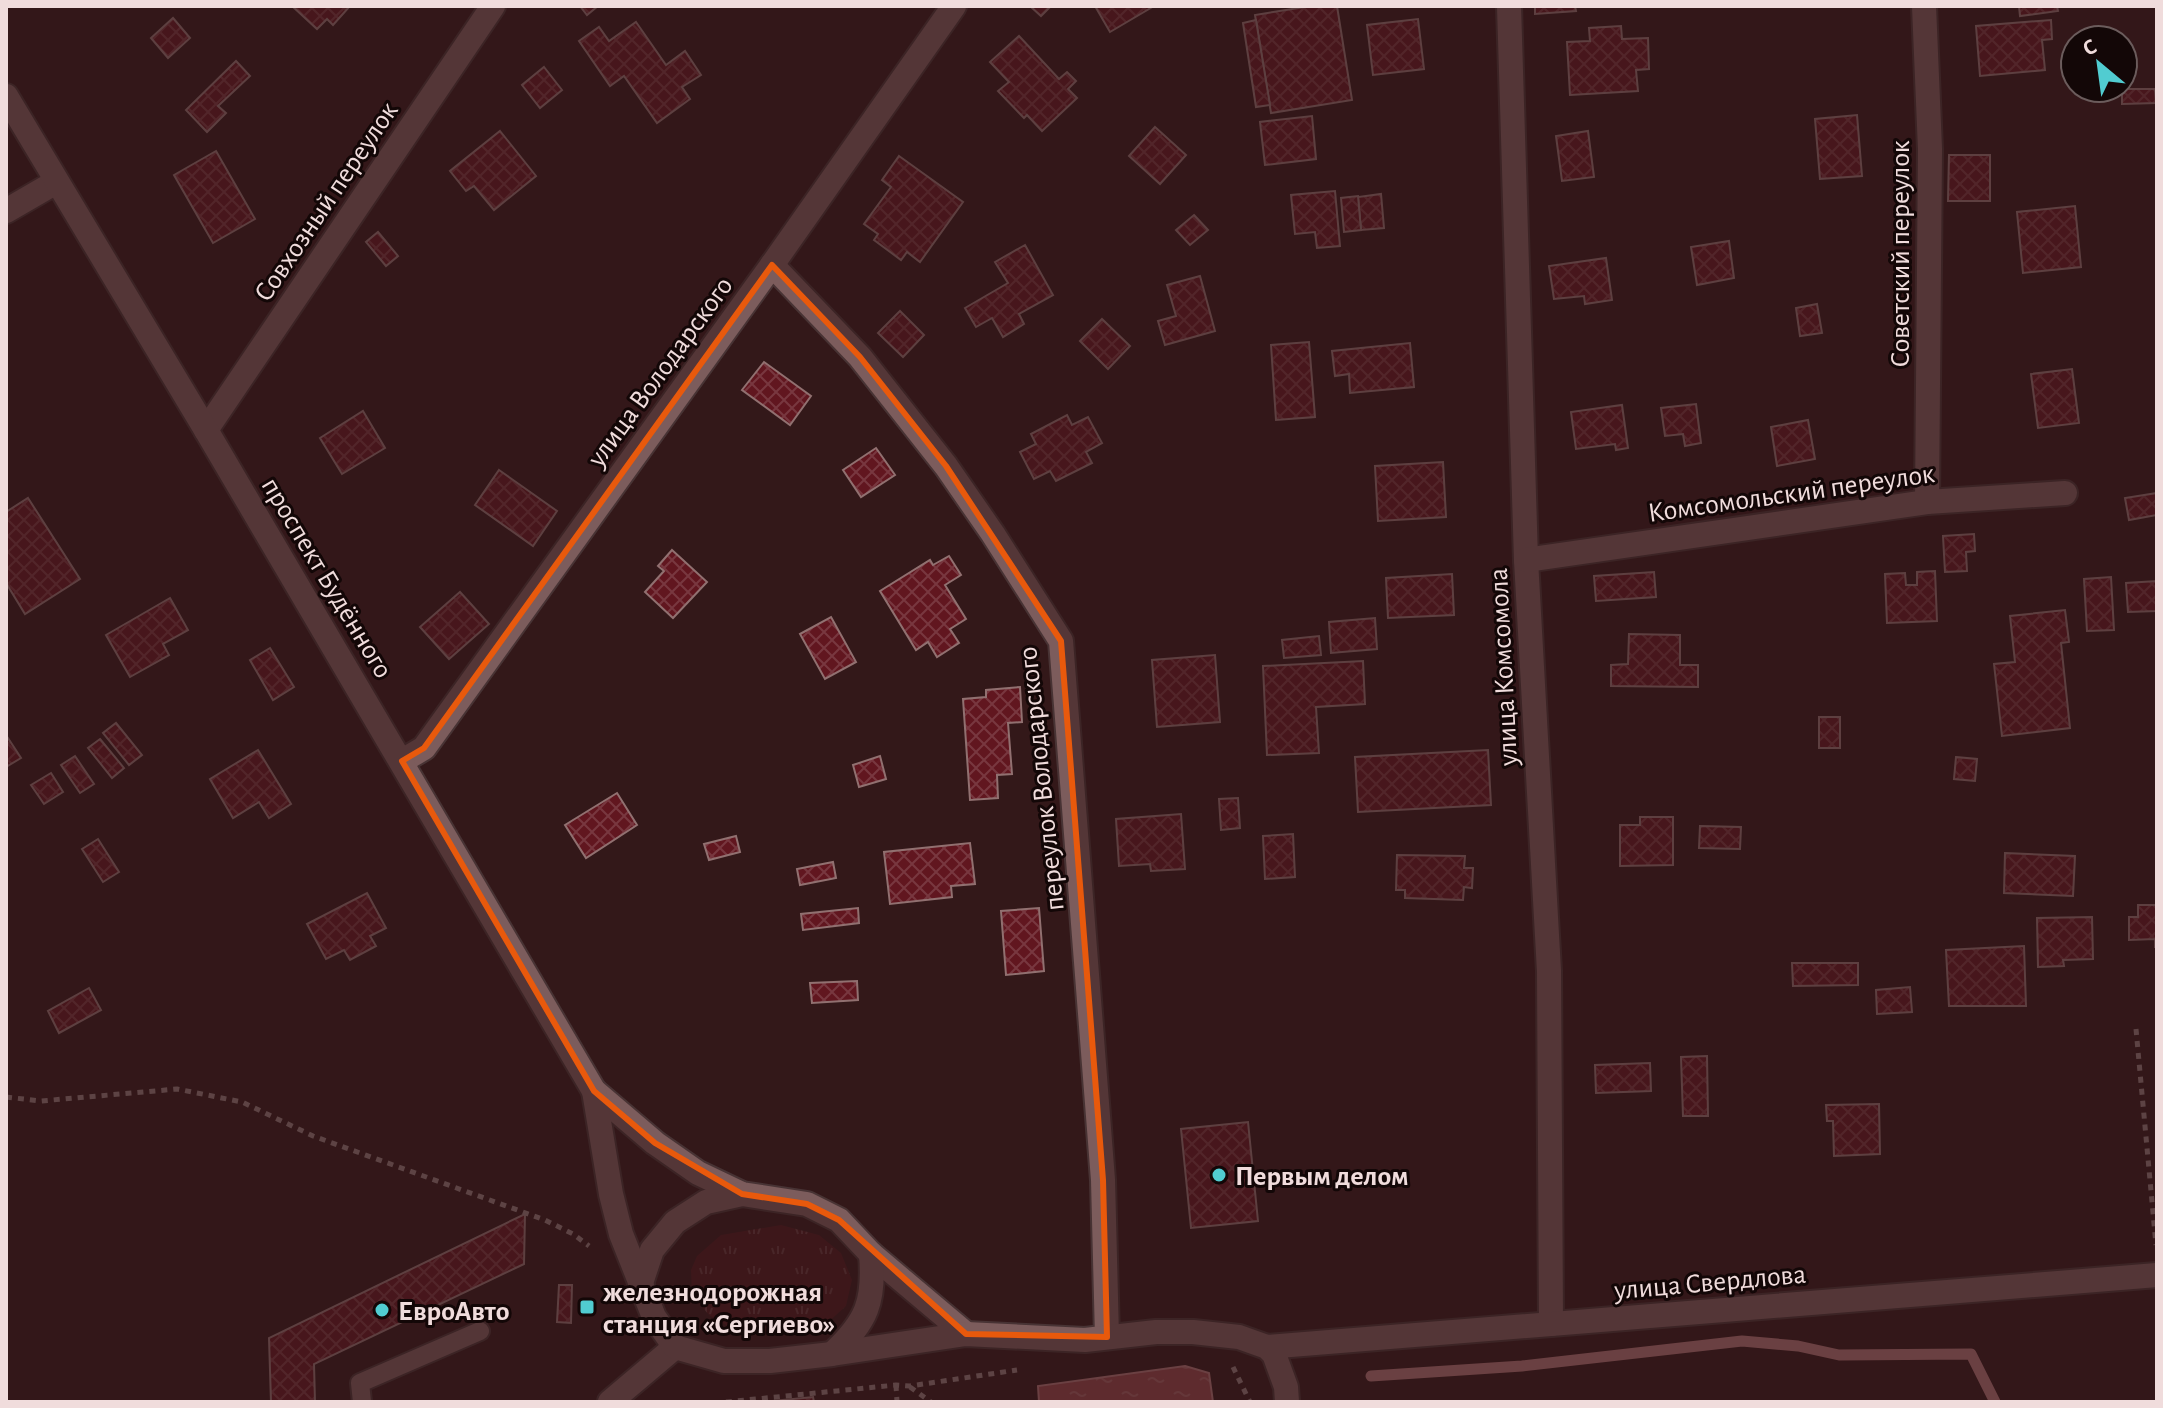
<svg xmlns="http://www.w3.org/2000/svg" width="2163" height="1408" font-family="'Alegreya Sans',sans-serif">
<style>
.grass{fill:url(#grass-tufts)}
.water{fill:url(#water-ripples);stroke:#ae7174;stroke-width:2}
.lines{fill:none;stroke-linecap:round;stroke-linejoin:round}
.stream{stroke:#ae7174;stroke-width:11}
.building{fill:url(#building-cross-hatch);stroke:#917070;stroke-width:2}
.service-casing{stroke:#483334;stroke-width:22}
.minor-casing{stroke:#483334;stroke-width:28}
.tertiary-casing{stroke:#483334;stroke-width:28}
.path{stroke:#907979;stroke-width:5;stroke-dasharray:6 6;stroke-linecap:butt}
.service{stroke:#7c5c5c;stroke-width:18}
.minor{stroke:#7c5c5c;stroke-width:24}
.tertiary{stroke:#7c5c5c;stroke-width:24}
.marked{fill:none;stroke:#e8590c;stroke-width:6;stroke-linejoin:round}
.poi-dot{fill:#51ccd1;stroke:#130707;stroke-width:3}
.labels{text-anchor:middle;stroke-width:6;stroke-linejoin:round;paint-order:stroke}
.street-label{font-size:28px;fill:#f0dcdc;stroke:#130707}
.poi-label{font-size:28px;font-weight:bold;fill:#f0dcdc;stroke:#130707;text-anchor:start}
</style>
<defs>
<pattern id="grass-tufts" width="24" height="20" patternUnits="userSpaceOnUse" patternTransform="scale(2)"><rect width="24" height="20" fill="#4a181c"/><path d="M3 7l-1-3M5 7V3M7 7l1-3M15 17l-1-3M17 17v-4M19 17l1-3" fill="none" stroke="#64393c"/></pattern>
<pattern id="water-ripples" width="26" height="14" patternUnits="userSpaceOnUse" patternTransform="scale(2)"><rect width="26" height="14" fill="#924347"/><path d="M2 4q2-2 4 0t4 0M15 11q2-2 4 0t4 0" fill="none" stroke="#a25e61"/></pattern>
<pattern id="building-cross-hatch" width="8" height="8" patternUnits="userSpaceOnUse" patternTransform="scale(2)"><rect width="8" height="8" fill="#61161f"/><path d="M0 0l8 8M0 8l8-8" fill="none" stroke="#78373f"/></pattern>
</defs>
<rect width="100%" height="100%" fill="#331819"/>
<!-- grass -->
<path class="grass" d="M781,1225L819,1235L841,1253L852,1280L846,1306L825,1325L780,1332L733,1329L709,1315L692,1295L691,1270L697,1256L721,1235Z"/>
<!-- water -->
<path class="water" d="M1185,1366L1209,1373L1213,1402H1039L1038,1386Z"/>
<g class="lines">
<!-- stream -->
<path class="stream" d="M1371,1376L1522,1366L1742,1341L1798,1346L1839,1355L1971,1354L1995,1402"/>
</g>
<!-- building -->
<g class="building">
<path d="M292,6H350L333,25L327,19L317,29Z"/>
<path d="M580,6H598L587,15Z"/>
<path d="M1030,6H1051L1041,16Z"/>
<path d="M1095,6H1154L1110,32Z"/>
<path d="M1311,6H1337L1352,100L1271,113L1255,15Z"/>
<path d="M1535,6H1575L1576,11L1535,14Z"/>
<path d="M2019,6H2057L2058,11L2020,16Z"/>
<path d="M173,18L190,38L168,58L151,38Z"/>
<path d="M1418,19L1424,69L1373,75L1367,25Z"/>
<path d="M1256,20L1270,105L1256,107L1243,23Z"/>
<path d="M2051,20L2052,39L2042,40L2045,70L1980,76L1976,26Z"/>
<path d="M636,22L666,65L685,51L701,75L682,87L690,99L657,123L624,76L610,86L579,41L599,27L609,41Z"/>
<path d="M1621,26L1622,39L1648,38L1649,69L1636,70L1638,91L1570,95L1567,42L1590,41L1589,28Z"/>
<path d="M1019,36L1059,79L1067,72L1076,81L1068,89L1077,98L1042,131L1027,115L1024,118L998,91L1009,82L990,62Z"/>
<path d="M236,61L250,76L218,106L226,113L207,132L186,110Z"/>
<path d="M544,67L562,90L540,108L522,85Z"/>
<path d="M2122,89H2155L2156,103L2122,104Z"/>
<path d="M1857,115L1862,176L1820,179L1815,119Z"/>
<path d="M1312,116L1316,159L1265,165L1260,122Z"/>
<path d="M1155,127L1186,155L1160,184L1129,156Z"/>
<path d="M500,131L536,176L494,210L474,186L466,191L450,171Z"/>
<path d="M1588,131L1594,177L1562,181L1556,136Z"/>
<path d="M216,151L255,219L213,243L174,175Z"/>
<path d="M1949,155H1990V201H1948Z"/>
<path d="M899,156L963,202L920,262L907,252L901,260L874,240L878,234L864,224L891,187L882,180Z"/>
<path d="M1335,191L1340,246L1317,248L1315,232L1295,234L1291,195Z"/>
<path d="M1381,194L1384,228L1361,230L1358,197Z"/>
<path d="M1358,196L1361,230L1344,232L1341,198Z"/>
<path d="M2075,206L2081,267L2023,273L2017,212Z"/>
<path d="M1194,215L1208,230L1190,245L1176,230Z"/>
<path d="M378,232L398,256L386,266L366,242Z"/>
<path d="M1729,241L1734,278L1697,285L1691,247Z"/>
<path d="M1025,245L1053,295L1019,314L1024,324L1003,337L992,318L976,327L965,308L1008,283L995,262Z"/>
<path d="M1606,258L1612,300L1585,304L1584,296L1554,299L1549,266Z"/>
<path d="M1200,276L1215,331L1165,345L1158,321L1176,316L1167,285Z"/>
<path d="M1817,304L1822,333L1800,336L1796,308Z"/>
<path d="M900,311L924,335L903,357L878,333Z"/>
<path d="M1102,319L1130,346L1108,369L1080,341Z"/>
<path d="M1309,342L1315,417L1276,420L1271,345Z"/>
<path d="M1410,343L1414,387L1350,393L1349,374L1335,376L1332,351Z"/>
<path d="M764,362L811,396L790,425L742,390Z"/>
<path d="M2072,369L2079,423L2038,428L2031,374Z"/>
<path d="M1696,404L1701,443L1685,446L1683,434L1665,436L1661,408Z"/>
<path d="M1622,405L1628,448L1616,450L1615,444L1576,449L1571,412Z"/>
<path d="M363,411L385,448L342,474L320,438Z"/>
<path d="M1067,415L1072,425L1088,417L1102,443L1086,452L1092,463L1056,481L1050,471L1034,479L1020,452L1036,444L1031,434Z"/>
<path d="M1808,420L1815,459L1777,466L1771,427Z"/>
<path d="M876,448L895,475L861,497L843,470Z"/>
<path d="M1443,462L1446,517L1378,521L1375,466Z"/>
<path d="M499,470L557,511L533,546L475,505Z"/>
<path d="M2157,493V515L2129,520L2125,498Z"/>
<path d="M28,498L80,579L25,614L6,583V512Z"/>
<path d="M1974,534L1975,551L1966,552L1967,571L1945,572L1943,536Z"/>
<path d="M672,550L707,582L673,618L645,592L664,571L658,566Z"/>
<path d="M949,556L961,575L945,585L966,619L950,629L959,643L937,657L928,642L916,650L880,591L930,560L933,565Z"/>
<path d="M1935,571L1937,621L1887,623L1885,574L1905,573L1906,585H1917V572Z"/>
<path d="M1654,572L1656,597L1596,601L1594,576Z"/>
<path d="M1452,574L1454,615L1388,618L1386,578Z"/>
<path d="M2111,577L2114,630L2087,631L2084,579Z"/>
<path d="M2157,581V611L2128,612L2126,583Z"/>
<path d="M460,592L489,624L449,659L420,627Z"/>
<path d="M170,598L188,630L163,644L169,655L130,677L106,635Z"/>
<path d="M2065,610L2069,642L2061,643L2070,728L2002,736L1994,664L2015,662L2010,616Z"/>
<path d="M831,617L856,662L825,679L800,634Z"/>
<path d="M1375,618L1377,649L1331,653L1329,622Z"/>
<path d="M1629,634L1680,635V665H1698V687L1611,686V665L1628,664Z"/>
<path d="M1319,636L1321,655L1284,658L1282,640Z"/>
<path d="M270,648L294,687L273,700L250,660Z"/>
<path d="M1215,655L1220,722L1157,727L1152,660Z"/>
<path d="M1363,661L1365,704L1316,707L1319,753L1267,755L1263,666Z"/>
<path d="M1020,687L1022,722L1008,723L1012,774L997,775L998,798L970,800L963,699L986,697V690Z"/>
<rect x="1819" y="717" width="21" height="31"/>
<path d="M116,723L142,755L129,765L103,733Z"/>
<path d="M6,735L21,758L6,767Z"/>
<path d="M100,739L124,768L112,778L88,748Z"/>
<path d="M258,750L291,804L269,818L259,802L233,818L210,779Z"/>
<path d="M1488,750L1491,805L1358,812L1355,757Z"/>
<path d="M75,756L94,784L80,793L61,765Z"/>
<path d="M880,756L886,779L859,787L853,765Z"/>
<path d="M1956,757L1977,759L1975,781L1954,779Z"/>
<path d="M51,773L63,792L44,804L31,785Z"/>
<path d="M617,793L637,825L586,858L565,825Z"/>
<path d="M1238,798L1240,828L1221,830L1219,799Z"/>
<path d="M1181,814L1185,869L1151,871L1150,864L1119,866L1116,819Z"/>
<path d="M1640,817H1673V865L1620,866V825H1640Z"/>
<path d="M1700,826L1741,827L1740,849L1699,848Z"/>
<path d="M1293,834L1295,877L1265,879L1263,836Z"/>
<path d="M736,836L740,852L709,860L704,844Z"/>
<path d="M98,839L119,872L103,882L82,849Z"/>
<path d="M970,843L975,884L951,886L952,897L890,904L884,852Z"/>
<path d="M2005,853L2075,856L2073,896L2004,893Z"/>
<path d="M1397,855L1465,856L1464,868H1473L1472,888L1464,887L1463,900L1405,898V890H1396Z"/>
<path d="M833,862L836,878L800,885L797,869Z"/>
<path d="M367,893L386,928L370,936L376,946L350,960L344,950L326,959L307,924Z"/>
<path d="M2138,905H2157V947H2155V939L2129,940V917H2138Z"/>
<path d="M858,908L859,923L803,930L801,914Z"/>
<path d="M1039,908L1044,971L1006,975L1001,911Z"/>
<path d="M2092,917L2093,959L2063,960L2064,966L2038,967L2037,918Z"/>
<path d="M2024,946L2026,1006H1949L1946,950Z"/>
<path d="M1792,963H1858V985L1793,986Z"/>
<path d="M857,981L858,1000L812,1003L810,983Z"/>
<path d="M1910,987L1912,1012L1877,1014L1876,990Z"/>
<path d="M89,988L101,1010L59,1033L48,1011Z"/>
<path d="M1707,1056L1708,1116H1683L1681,1057Z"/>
<path d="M1650,1063L1651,1091L1596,1093L1595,1065Z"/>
<path d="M1879,1104L1880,1154L1834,1156L1833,1121H1827L1826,1105Z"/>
<path d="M1248,1122L1258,1221L1191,1228L1181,1129Z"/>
<path d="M525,1214L524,1264L314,1364L315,1402H271L269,1338Z"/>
<path d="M559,1285H572L571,1323L557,1322Z"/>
<path d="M813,1397L814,1402H761Z"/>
</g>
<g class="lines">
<!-- service casing -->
<g class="service-casing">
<path id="service" d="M362,1402L360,1383L480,1331"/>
</g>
<!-- minor casing -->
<g class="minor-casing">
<g id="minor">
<path d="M1509,6L1526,560L1549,971L1551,1324"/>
<path d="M1924,6L1930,149L1927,502"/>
<path d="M6,211L56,182"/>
<path d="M772,265L860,357L946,466L993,534L1061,641L1103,1180L1107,1337"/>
<path d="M206,430L493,6"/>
<path d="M1526,560L1927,502L2065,493"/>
<path d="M402,761L424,748L772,265L954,6"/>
<path d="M1267,1347L2157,1275"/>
<path d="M610,1402L675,1347"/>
</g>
</g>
<!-- tertiary casing -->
<g class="tertiary-casing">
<g id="tertiary">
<path d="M6,96L206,430L594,1091L655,1143L698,1173L742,1194L807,1204L839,1220L871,1254L966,1334"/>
<path d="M594,1091L611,1194L621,1234L654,1317L675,1347L724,1361H770L832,1354L966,1334L1085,1340L1156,1332H1193L1239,1337L1267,1347L1274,1354L1286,1387L1287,1402"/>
<path d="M640,1286L652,1250L675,1222L706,1202L742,1194"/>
<path d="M832,1354C867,1322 875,1301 871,1254"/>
</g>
</g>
<!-- path -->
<g class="path">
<path d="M2136,1029L2156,1245"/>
<path d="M6,1097L41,1101L177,1089L242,1102L313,1136L545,1220L573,1234L589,1246"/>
<path d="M1233,1367L1250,1402"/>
<path d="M896,1385L897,1402"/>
<path d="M910,1387L931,1402"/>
<path d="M726,1402L896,1385L910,1386L1017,1370"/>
</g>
<!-- service -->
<use href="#service" class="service"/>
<!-- minor -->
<use href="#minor" class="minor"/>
<!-- tertiary -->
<use href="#tertiary" class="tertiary"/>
</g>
<!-- marked area -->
<path d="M0 0H2163V1408H0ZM772,265L860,357L946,466L1061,641L1103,1180L1107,1337L966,1334L839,1220L807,1204L742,1194L655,1143L594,1091L402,761L424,748Z" fill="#331819" fill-opacity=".55" fill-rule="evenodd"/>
<path class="marked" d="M772,265L860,357L946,466L1061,641L1103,1180L1107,1337L966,1334L839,1220L807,1204L742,1194L655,1143L594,1091L402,761L424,748Z"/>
<!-- markers -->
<g class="poi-dot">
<circle cx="1219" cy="1175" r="8"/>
<rect x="579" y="1299" width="16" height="16" rx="4"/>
<circle cx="382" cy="1310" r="8"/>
</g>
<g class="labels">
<!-- street labels -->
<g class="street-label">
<text transform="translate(325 201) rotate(-56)" y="10">Совхозный переулок</text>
<text transform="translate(1899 254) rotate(-90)" y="10">Советский переулок</text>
<text transform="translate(659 371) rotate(-54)" y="10">улица Володарского</text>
<text transform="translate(1791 492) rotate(-8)" y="10">Комсомольский переулок</text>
<text transform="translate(328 577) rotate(59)" y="10">проспект Будённого</text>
<text transform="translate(1502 667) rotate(-93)" y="10">улица Комсомола</text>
<text transform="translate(1040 779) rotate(-96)" y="10">переулок Володарского</text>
<text transform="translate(1710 1281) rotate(-5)" y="10">улица Свердлова</text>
</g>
<!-- poi labels -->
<g class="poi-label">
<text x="1235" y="1185">Первым делом</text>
<text x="603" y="1301">железнодорожная<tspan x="603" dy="32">станция «Сергиево»</tspan></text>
<text x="398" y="1320">ЕвроАвто</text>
</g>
</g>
<!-- border -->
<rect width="2163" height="1408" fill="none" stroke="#f0dcdc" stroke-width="16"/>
<!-- north arrow -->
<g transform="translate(2099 64) rotate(331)"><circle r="38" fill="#130707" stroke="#6b5c5c" stroke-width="2"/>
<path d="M0-6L14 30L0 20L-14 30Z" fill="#51ccd1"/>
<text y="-12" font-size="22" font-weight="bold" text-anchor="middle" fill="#f0dcdc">С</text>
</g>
</svg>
